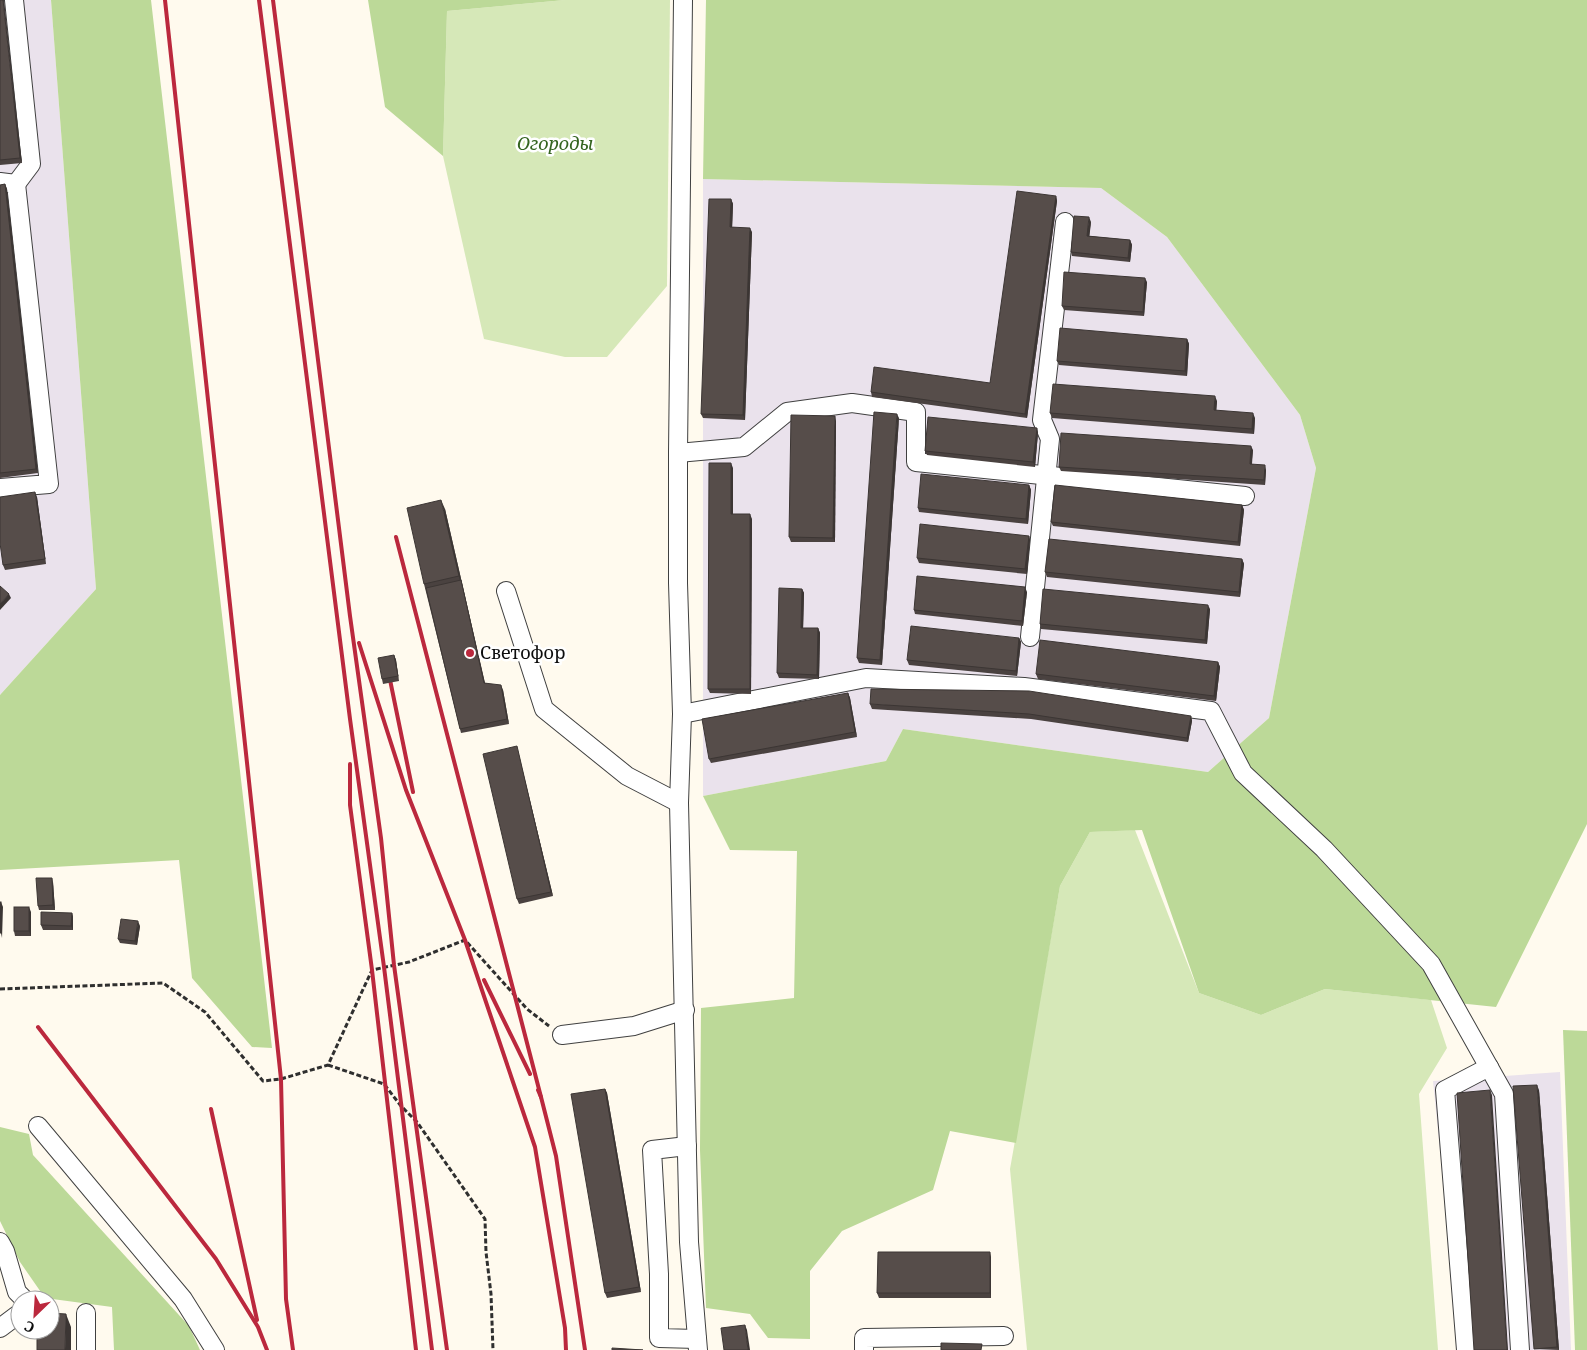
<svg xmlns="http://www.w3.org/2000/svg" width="1587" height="1350" font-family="'Noto Serif',serif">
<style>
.industrial{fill:#eae2ec}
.green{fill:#d6e8b8}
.forest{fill:#bcd998}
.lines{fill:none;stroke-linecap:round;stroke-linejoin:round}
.minor-casing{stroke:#404040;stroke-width:20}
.path{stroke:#2f2f2f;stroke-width:3;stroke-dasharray:5 2.5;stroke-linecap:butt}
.minor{stroke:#fff;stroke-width:18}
.rail{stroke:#bb283d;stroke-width:4}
.wall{fill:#4a4240}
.shaded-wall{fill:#3c3634}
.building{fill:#564d4a;stroke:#3c3634}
.poi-dot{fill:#bb283d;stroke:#fff;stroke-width:2}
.labels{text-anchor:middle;stroke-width:5;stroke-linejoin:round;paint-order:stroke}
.park-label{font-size:18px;font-style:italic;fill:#34641f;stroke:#fff}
.poi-label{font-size:18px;fill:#0d0d0d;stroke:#fff;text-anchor:start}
</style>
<rect width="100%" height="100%" fill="#fffaee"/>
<!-- industrial -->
<g class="industrial">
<path d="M0,0H51L96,589L0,695Z"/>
<path d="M703,179L1101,188L1167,237L1300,415L1316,468L1269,718L1208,772L903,729L886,761L703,796Z"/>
<path d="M1560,1072L1571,1350H1460L1433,1081Z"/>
</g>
<!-- green -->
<g class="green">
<path d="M565,0H670L667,286L607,357H565L484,339L443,156L447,11Z"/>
<path d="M1135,830L1199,993L1261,1015L1325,989L1431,1000L1447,1048L1419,1094L1438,1350H1027L1010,1169L1060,886L1090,832Z"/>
</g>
<!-- forest -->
<g class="forest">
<path d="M51,0H151L272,1048L252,1047L192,978L179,860L0,870V695L96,589Z"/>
<path d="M368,0H565L447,11L443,156L385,107Z"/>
<path d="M706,0H1587V824L1496,1007L1325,989L1261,1015L1199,993L1142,830L1090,832L1060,886L1016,1143L950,1131L933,1190L842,1231L810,1271V1339L768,1338L750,1314L706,1308L700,1150L701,1008L794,998L797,851L730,850L703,796L886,761L903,729L1208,772L1269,718L1316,468L1300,415L1167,237L1101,188L703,179Z"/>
<path d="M1563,1030L1587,1031V1350H1575Z"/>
<path d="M0,1127L29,1134L33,1155L189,1326L200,1350H114L112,1307L45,1298L20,1262L0,1221Z"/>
</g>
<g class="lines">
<!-- minor casing -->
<g class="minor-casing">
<g id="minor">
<path d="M14,0L31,164L16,184"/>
<path d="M683,0L678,453V583L682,714L679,803L689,1242L698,1350"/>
<path d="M0,182L16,184L49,484L0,488"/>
<path d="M678,453L744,447L787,412L852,403L916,412V462L1245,496"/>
<path d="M506,591L544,709L627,776L679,803"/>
<path d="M1030,637L1050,439L1042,420L1065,222"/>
<path d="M682,714L866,678L1024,687L1211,711L1243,773L1324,849L1431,964L1504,1094L1520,1350"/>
<path d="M562,1035L634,1026L685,1010"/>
<path d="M38,1126L183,1299L215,1350"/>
<path d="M687,1146L652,1150L659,1274V1338L697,1339"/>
<path d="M0,1242L5,1251L17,1292L25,1300"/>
<path d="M86,1313V1350"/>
<path d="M0,1328L20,1313"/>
<path d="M864,1350V1338L1004,1336"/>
<path d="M1466,1350L1445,1090L1489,1067"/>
</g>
</g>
<!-- path -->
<g class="path">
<path d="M0,989L163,983L205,1012L263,1081L281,1079L328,1065L372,970L409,962L465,940L527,1009L549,1026"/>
<path d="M328,1065L384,1084L401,1106L417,1122L485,1219L486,1252L491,1294L493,1350"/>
</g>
<!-- minor -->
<use href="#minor" class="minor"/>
<!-- rail -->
<g class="rail">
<path d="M165,0L281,1079L286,1299L293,1350"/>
<path d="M259,0L350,719L384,967L432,1350"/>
<path d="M273,0L350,616L381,838L394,965L447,1350"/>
<path d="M396,537L541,1097"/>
<path d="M359,643L406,790L465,940L535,1147L565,1328L566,1350"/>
<path d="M388,670L413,792"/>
<path d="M350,764V805L372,970L416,1350"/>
<path d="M484,980L530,1074"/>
<path d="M38,1027L216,1259L258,1327L267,1350"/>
<path d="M538,1090L541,1097L556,1156L585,1350"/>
<path d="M211,1109L257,1320"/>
</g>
</g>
<!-- wall -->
<g class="wall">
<path d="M0,0L22,163L0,165Z"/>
<path d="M5,184L7,189L38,473L0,478V185Z"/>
<path d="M1056,196L1057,201L1027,418L872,397L871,392L990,383Z"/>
<path d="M731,199L733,204L732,227L752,232L745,420L703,418L701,414Z"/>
<path d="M1091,222L1089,236L1130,240L1132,245L1130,262L1072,256L1071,252Z"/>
<path d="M1147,282L1144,316L1064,310L1062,306Z"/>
<path d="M1187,339L1189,344L1187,376L1059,365L1057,361Z"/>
<path d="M1217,401L1216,411L1255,418L1254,434L1052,418L1050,413Z"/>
<path d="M899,418L882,665L859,663L857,658Z"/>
<path d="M836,421L835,542H791L789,537Z"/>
<path d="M1037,428L1038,433L1035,467L927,455L925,451Z"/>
<path d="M1253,450L1252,464L1266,470L1265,485L1061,471L1059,467Z"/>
<path d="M733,468V514L752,519L751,694L710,693L708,689Z"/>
<path d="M1029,485L1031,490L1028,524L919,512L918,508Z"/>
<path d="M37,497L46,564L5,570L3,565Z"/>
<path d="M1242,505L1244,510L1240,546L1053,526L1051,522Z"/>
<path d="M445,509L485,683L503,690L509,724L461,733L424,584Z"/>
<path d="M1029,536L1030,540L1027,574L919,563L917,558Z"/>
<path d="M1242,559L1244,564L1240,597L1047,577L1045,572Z"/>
<path d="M802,589L804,593L803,628H818L820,633L819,679L779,678L777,673Z"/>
<path d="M1027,592L1023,626L915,614L914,610Z"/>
<path d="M1210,609L1207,644L1041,629L1040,624Z"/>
<path d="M1019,638L1021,642L1017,676L909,665L907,660Z"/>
<path d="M394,655L396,660L399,681L383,684L382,679Z"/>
<path d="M1218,662L1220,667L1216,701L1038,679L1036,674Z"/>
<path d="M848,693L850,698L857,737L711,763L709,759Z"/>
<path d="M870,704L1191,716L1192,721L1188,742L1031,719L872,709Z"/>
<path d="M518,751L553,896L519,904L517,899Z"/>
<path d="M53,882L55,910H39L38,906Z"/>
<path d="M31,912V936H15L14,931Z"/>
<path d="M72,913L73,917V930H43L41,925Z"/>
<path d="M140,926L137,945L120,943L118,939Z"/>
<path d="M605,1089L607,1093L641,1292L607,1298L605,1293Z"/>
<path d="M1539,1090L1559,1350L1534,1349Z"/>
<path d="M991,1257V1298H879L877,1293Z"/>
</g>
<!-- shaded-wall -->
<g class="shaded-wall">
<path d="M3,0H4L22,163L20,158Z"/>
<path d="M5,184L7,189L38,473L36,469Z"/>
<path d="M1056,196L1057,201L1027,418L1025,414Z"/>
<path d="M731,199L733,204L732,231L730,227Z"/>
<path d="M1089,217L1091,222L1089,240L1087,236Z"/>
<path d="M750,228L752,232L745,420L743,415Z"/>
<path d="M1130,240L1132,245L1130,262L1128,258Z"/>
<path d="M1145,278L1147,282L1144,316L1143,312Z"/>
<path d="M1187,339L1189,344L1187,376L1185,371Z"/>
<path d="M1215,396L1217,401L1216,415L1214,410Z"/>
<path d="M1253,413L1255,418L1254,434L1252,429Z"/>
<path d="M897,414L899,418L882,665L880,660Z"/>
<path d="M835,416L836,421L835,542L833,538Z"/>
<path d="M1037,428L1038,433L1035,467L1033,462Z"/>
<path d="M1251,446L1253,450L1251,468L1250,464Z"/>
<path d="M731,463L733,468V519L731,514Z"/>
<path d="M1265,465L1266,470L1265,485L1264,480Z"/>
<path d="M1029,485L1031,490L1028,524L1026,519Z"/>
<path d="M35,492L37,497L46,564L45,559Z"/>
<path d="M441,500L445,509L486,688L484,683Z"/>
<path d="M1242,505L1244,510L1240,546L1238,542Z"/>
<path d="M750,514L752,519L751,694L750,689Z"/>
<path d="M1029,536L1030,540L1027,574L1025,569Z"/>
<path d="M1242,559L1244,564L1240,597L1239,592Z"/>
<path d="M1025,587L1027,592L1023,626L1022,621Z"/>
<path d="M802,589L804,593L803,633L801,628Z"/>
<path d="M9,594L11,598L0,610V604Z"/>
<path d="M1208,605L1210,609L1207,644L1205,640Z"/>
<path d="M818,628L820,633L819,679L817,675Z"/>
<path d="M1019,638L1021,642L1017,676L1016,671Z"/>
<path d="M394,655L396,660L399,681L398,676Z"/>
<path d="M1218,662L1220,667L1216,701L1214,696Z"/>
<path d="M501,685L503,690L509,724L507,719Z"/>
<path d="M848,693L850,698L857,737L855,732Z"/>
<path d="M1191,716L1192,721L1188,742L1187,738Z"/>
<path d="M517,746L518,751L553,896L551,892Z"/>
<path d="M52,878L53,882L55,910L53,905Z"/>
<path d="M1,902L3,907L2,938L1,933Z"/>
<path d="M29,907L31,912V936L29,931Z"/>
<path d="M72,913L73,917V930L71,926Z"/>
<path d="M138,921L140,926L137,945L135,941Z"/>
<path d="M1537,1085L1539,1090L1559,1350L1557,1347Z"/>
<path d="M605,1089L607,1093L641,1292L639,1287Z"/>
<path d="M1490,1090L1492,1095L1508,1350H1507Z"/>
<path d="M990,1252L991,1257V1298L990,1293Z"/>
<path d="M66,1314L71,1327V1350H65Z"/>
<path d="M745,1325L747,1330L750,1350H748Z"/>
</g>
<!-- building -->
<g class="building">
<path d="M0,0H3L20,158L0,160Z"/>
<path d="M5,184L36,469L0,473V185Z"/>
<path d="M1017,191L1056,196L1025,414L871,392L874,367L990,383Z"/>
<path d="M709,199H731L730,227L750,228L743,415L701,414Z"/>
<path d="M1074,216L1089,217L1087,236L1130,240L1128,258L1071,252Z"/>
<path d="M1064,272L1145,278L1143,312L1062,306Z"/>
<path d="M1060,328L1187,339L1185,371L1057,361Z"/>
<path d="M1053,384L1215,396L1214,410L1253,413L1252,429L1050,413Z"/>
<path d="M874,412L897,414L880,660L857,658Z"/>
<path d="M791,415L835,416L833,538L789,537Z"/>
<path d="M928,417L1037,428L1033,462L925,451Z"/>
<path d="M1061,433L1251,446L1250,464L1265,465L1264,480L1059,467Z"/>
<path d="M709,463H731V514H750V689H708Z"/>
<path d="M921,474L1029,485L1026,519L918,508Z"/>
<path d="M1055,485L1242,505L1238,542L1051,522Z"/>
<path d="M35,492L45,559L3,565L0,543V497Z"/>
<path d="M441,500L459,576L424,584L407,508Z"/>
<path d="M920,524L1029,536L1025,569L917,558Z"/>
<path d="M1049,539L1242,559L1239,592L1045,572Z"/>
<path d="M917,576L1025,587L1022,621L914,610Z"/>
<path d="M461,580L484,683L501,685L507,719L460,729L426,588Z"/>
<path d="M0,586L9,594L0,604Z"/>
<path d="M779,588L802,589L801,628H818L817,675L777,673Z"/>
<path d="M1043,589L1208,605L1205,640L1040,624Z"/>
<path d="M911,626L1019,638L1016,671L907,660Z"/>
<path d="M1040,640L1218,662L1214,696L1036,674Z"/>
<path d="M394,655L398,676L382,679L378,658Z"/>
<path d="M871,689L1029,691L1191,716L1187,738L1029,714L870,704Z"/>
<path d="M848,693L855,732L709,759L702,719Z"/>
<path d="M517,746L551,892L517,899L483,754Z"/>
<path d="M36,878H52L53,905L38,906Z"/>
<rect x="0" y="902" width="1" height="31"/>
<rect x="14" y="907" width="15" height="24"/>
<path d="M41,912L72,913L71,926L41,925Z"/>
<path d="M121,919L138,921L135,941L118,939Z"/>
<path d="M1537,1085L1557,1347L1534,1349L1513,1086Z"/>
<path d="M605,1089L639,1287L605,1293L571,1094Z"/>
<path d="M1490,1090L1507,1350H1474L1457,1093Z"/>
<path d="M878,1252H990V1293H877Z"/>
<path d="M50,1313L66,1314L65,1350H37V1330H50Z"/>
<path d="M745,1325L748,1350H724L721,1328Z"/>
<path d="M941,1343L982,1344L981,1350H941Z"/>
<path d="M612,1348L643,1350H612Z"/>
</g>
<!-- markers -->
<circle class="poi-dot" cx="470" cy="653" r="5"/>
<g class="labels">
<!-- park labels -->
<g class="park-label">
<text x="555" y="150">Огороды</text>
</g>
<!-- poi labels -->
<g class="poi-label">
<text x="480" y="659">Светофор</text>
</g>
</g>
<!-- north arrow -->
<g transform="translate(35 1315) rotate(205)"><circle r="24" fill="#ffffff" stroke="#9e9e9e"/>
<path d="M0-4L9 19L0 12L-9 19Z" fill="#bb283d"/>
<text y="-8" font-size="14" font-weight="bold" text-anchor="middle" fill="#0d0d0d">С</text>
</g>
</svg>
